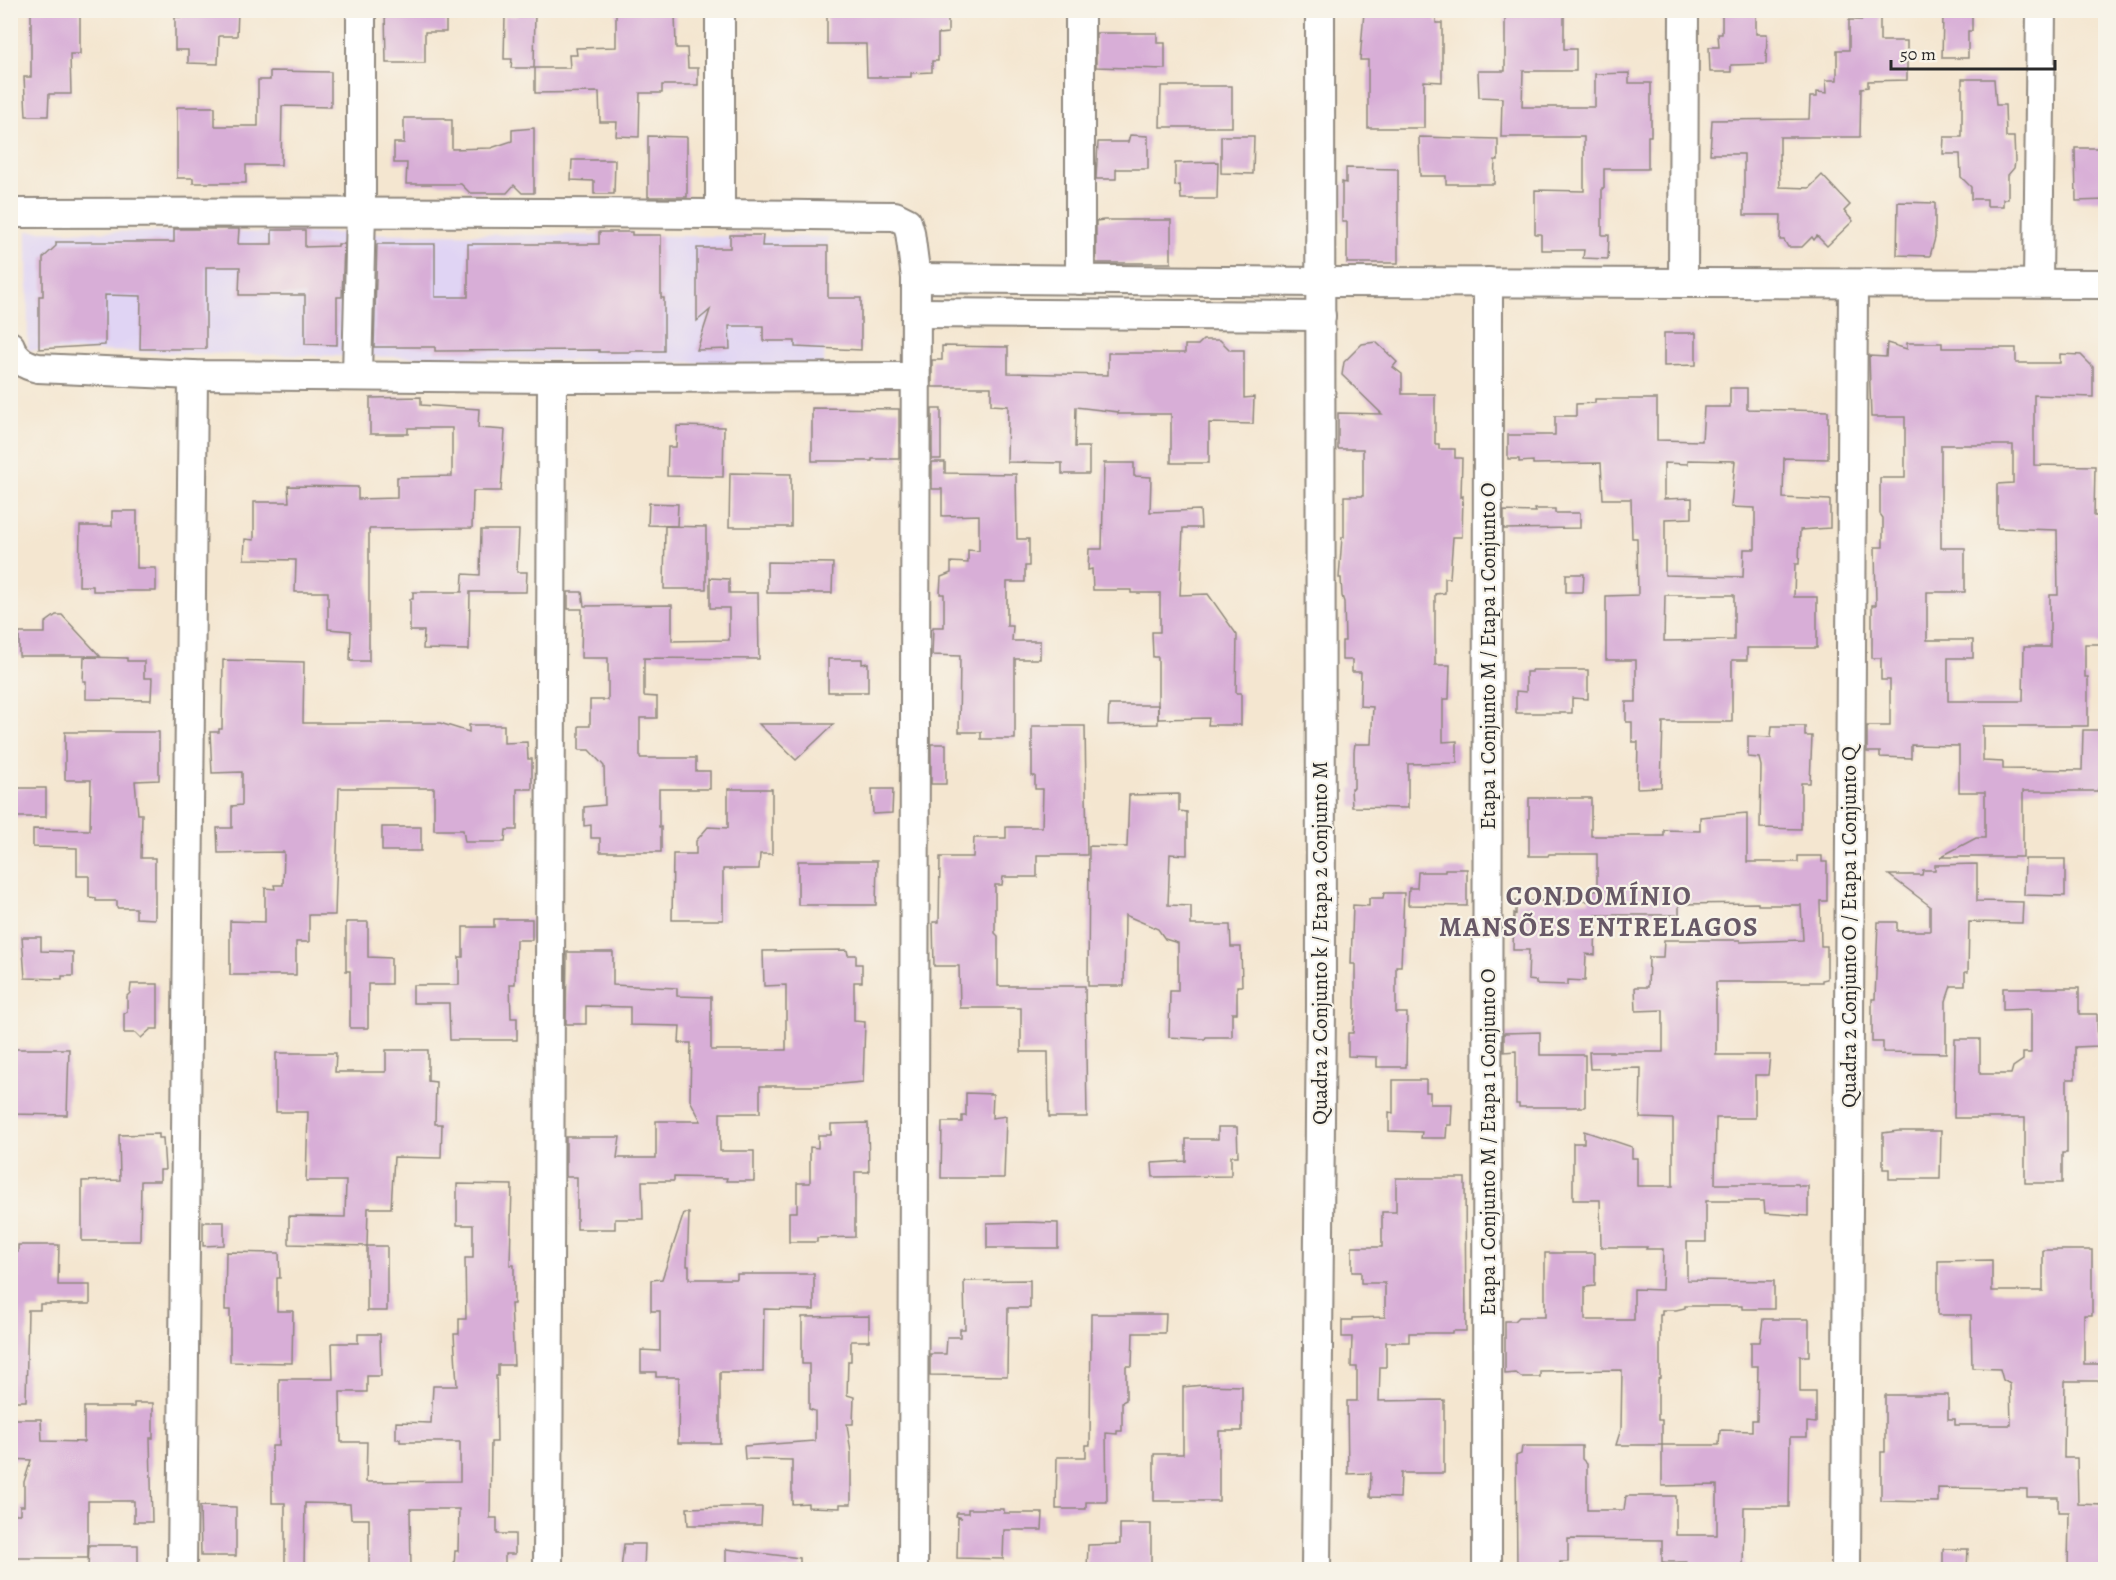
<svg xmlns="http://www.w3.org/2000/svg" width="2116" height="1580" font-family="Alegreya,serif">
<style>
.built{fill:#e0d4f4}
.building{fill:#d8aed7;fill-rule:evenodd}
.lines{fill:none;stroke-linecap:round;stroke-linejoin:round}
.minor-casing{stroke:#90887e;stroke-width:32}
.minor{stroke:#fff;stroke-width:28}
.labels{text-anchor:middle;stroke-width:4.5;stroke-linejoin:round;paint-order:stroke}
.street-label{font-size:21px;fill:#2b2b2b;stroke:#f7f3e8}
.district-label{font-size:27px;font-weight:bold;letter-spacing:1.5px;fill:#685967;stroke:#f7f3e8}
</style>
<rect width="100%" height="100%" fill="#f7f3e8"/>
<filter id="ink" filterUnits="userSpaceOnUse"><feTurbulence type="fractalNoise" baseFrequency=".0167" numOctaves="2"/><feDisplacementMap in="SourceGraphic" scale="12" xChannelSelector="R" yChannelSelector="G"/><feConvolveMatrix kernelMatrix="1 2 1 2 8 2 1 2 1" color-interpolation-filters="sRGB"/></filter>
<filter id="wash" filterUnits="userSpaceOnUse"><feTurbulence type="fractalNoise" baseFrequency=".008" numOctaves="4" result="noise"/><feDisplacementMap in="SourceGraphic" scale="24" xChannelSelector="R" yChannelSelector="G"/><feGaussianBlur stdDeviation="1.35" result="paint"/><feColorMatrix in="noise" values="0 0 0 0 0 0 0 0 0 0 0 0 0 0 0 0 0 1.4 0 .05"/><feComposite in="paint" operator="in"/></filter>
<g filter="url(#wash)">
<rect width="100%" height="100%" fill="#f4e6d0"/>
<!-- built -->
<path class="built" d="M27,231L828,237L824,365L28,350Z"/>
<g id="blocks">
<!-- building -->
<g class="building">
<path d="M31,10H80V54H70L71,94H49L48,116H26L24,77H31Z"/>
<path d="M181,10H238L237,36H219L218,64L188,63V50H175V17H181Z"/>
<path d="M385,10L446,12V32H425V63H386Z"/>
<path d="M518,10H535L534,68H511L512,59H504L505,16H518Z"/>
<path d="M620,10L675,12L676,48H687L688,68H698V85H662V93H640L639,137L616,136L617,122H600L599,92L535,93V68H570L569,55H577L576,48L616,47V12H620Z"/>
<path d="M827,10H911V14L948,13V33L938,34V61H932V72L911,73V77H867L866,44H827Z"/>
<path d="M1369,10H1436V23H1442V82L1424,81V128H1368V60H1360L1364,12Z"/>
<path d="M1505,10H1564V49H1576V71H1523L1522,107H1595V74L1629,73V83H1651V136H1648V169H1604V188H1602V235H1609L1608,259L1583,258L1584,250H1541V234H1535V190L1584,191V137H1501L1502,98L1479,97L1478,71H1505Z"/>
<path d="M1862,10H1880V41H1907V80L1868,81V87L1861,88L1860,137H1780V154H1779L1780,187L1809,188L1822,175L1850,205L1844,211L1853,221L1827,246L1817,236L1814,240L1812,237L1802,247H1788L1784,240H1780L1781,215H1744V154H1710L1712,120L1809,119L1810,97H1817V92L1827,93L1826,80H1837V50H1849V20H1862Z"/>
<path d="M1722,13L1756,14V34H1767L1766,64L1731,65V72H1710L1709,47H1719L1718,34H1722Z"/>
<path d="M1972,14V31H1968V58H1942L1943,15Z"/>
<path d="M1096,33H1157V43H1165V69L1096,67Z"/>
<path d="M270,71L331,72V107L282,106L281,165H246V183H193V178H177V107H215V126H258V80H270Z"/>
<path d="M1962,79H1994L1996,105H2005L2006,137H2014L2015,162L2014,168L2008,175V199H2003V206H1987V199H1971V187L1961,177L1960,154H1943L1944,137H1962Z"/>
<path d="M1161,86H1232V127H1160Z"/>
<path d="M404,118H445V120H452V149L491,148L512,141V130L534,128V193H522L514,185L507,193H470L461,184H406L407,163H394V143H404Z"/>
<path d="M1130,135L1148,136V169H1116V179H1096L1098,142H1128Z"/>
<path d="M648,136L687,137V197H648Z"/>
<path d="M1221,136H1254L1253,174L1221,173Z"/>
<path d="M1419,137L1498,139V160H1495L1494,184H1446V176H1420Z"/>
<path d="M2075,148H2106V200L2076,201Z"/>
<path d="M572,160H615L614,194H594V181L571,180Z"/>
<path d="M1218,162L1217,199H1181L1180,185L1175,186V163Z"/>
<path d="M1346,168L1398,169V263H1347V222H1342V182L1346,183Z"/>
<path d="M1898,202L1935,203V238L1930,256L1897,255Z"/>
<path d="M1104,220H1171V263H1096V221Z"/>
<path d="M174,229H239L238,244H272V230H305V247L338,246V244H344L342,297H337V345L305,344V295H239L240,267H206V349H140L141,296L105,295V345L39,349V296H43V258L56,246V242H174Z"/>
<path d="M599,232H632V235H661V298H664V351H630V352H599V350L435,351V347H374L377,244H435V297H468V244H599Z"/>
<path d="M730,235H763L762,246H828V298H861V350L795,347V341H763V326H729L730,349L697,350L710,310L697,321V248H730Z"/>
<path d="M1664,333H1696V365L1664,366Z"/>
<path d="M1203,340H1220L1230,350H1244V398L1254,397L1253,424L1209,423V463H1171V414H1118V412L1076,407L1075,447H1089V474H1062V463L1007,462L1008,406L991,405V387H932V360H942V346L1008,347V373L1108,375V353H1185V345H1198Z"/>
<path d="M1376,342L1397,362L1393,367L1402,374V394H1435V444H1439V449H1455V458H1462L1461,497L1463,496L1462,537H1453L1450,578H1445V593L1435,594V665H1450L1449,699H1443V742L1457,741V763L1408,764V808L1352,807L1351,788H1354V751L1355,744H1371L1373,707L1360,706L1361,672H1352V660H1342V641H1345L1344,602L1342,596L1341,578H1339L1342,537H1344V496H1363V449H1338V413L1382,414L1342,375L1344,362L1362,344Z"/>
<path d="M1887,343L1907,349V343H1942V348H2016V363H2060V354L2081,355L2093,367V397L2034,395V465L2095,466L2094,516H2106V644H2085V677H2088V726H1983V761L2003,762V769L2082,770L2083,730H2106V788L2098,789V791H2023V857H1940L1976,838H1985V792H1959V746L1911,745V758L1880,757V752H1867V726H1890V680H1881V658H1872V605H1876L1875,547H1883V518L1880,514V478H1905V417H1871L1869,356L1886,357ZM1941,445H2013V483L1997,484V528L2057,530L2058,595H2050V647H2024L2023,701H1948V658H1973V640H1927V592H1965V548H1941Z"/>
<path d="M1730,388H1747V409L1828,411V459L1784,458L1783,498L1830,500V528L1800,530L1799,564H1795L1794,597H1817V648H1747V660H1732V722H1663L1661,787L1637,788L1638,742H1632V722H1626V702H1636V660H1606V596L1638,595L1637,538H1632L1631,499H1603L1601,463L1533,464V461L1519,462V459H1508V435H1555V416H1576V404L1595,403V399H1657V440L1702,441L1704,407H1730ZM1688,460L1735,461L1731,507L1755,508V549H1744L1743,577L1665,575V519L1692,518V498L1664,499V463L1688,464ZM1665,595H1734V640L1664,641Z"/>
<path d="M421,397V405L479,409L478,428L505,430L501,491H473L472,528L369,529V661H350L351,631L328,629V592H295L296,560L244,559L245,539L254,540V502H289L288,486L358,487V499L397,498V477L452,476V428H408V434H370V398Z"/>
<path d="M812,408L899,409V459H872V461H812Z"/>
<rect x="932" y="409" width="9" height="50"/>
<path d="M677,426L724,427L723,477L667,476L668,447H676Z"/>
<path d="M932,462H945V473L1016,474L1017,539H1029V566H1025V582H1007V626H1013L1012,641H1040V659H1015V739H981V732H959L960,656L932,655L933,627H944V594H940L941,577L951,573V562L968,563V550L979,551V515L942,516V489H932Z"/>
<path d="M1104,463H1134V476L1151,477L1150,512L1200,510L1201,528H1183L1180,595L1208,594L1237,635L1236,693H1241V725H1208L1209,718L1158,719V657H1153L1152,632H1160V593H1131V590H1093L1092,569L1088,570L1089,549H1102Z"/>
<path d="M730,473L791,474V527H729Z"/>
<path d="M649,503L678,504L677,526L648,525Z"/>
<path d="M1535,509H1555V513H1580V528L1504,529V511L1536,512Z"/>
<path d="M112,511H137V568H156V591H93V586H79L80,526H112Z"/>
<path d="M665,526L706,527V589H664Z"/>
<path d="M481,530H519L517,572H527L526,592H470L469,650L423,649L424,631H410V599H413V592H462L463,574L480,575Z"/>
<path d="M767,562L833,563L832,593H767Z"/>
<path d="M1566,574H1584L1583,592H1566Z"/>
<path d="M710,578L729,579V593H758L759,659L644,658V696L657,697V718H640V758H696V771H710V789H659V827H661V852H600V838H591V825L584,826V807L605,805L604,766L589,750H579V726H590V700H608V658H581L582,609H568V592H582L584,606L672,605V641L729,640V608H710Z"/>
<path d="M56,615H62L100,656H19V633H45V623Z"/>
<path d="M84,657L127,658V661H144V678H152L151,700L86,699V681H83Z"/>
<path d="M828,659H862V664L868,663V692H828Z"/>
<path d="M223,660L304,662L303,723H440L469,732V725H504V743L527,742L528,759H532V789H517V830H506L505,842H465L463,830H434V788H339L335,915H309V942H296V975H230V921L265,922V888L275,889L274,885H283L284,852L218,853L217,828H232V806L242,805V772L212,773L210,732H219V729H222Z"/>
<path d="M1532,670H1588V699L1572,698V713H1516V691L1526,692V672H1532Z"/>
<path d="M1109,705H1158V724L1108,725Z"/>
<path d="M759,724H834L796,760Z"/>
<path d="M1032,726H1085L1087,855H1037V877H1003L1002,885H995V933L998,936V986H1085L1087,1117H1049L1048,1052H1021V1008H960L959,966H934L933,922H939L940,857H973L974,838H1006V827H1042L1043,789H1035V776H1032Z"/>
<path d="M1772,726H1805V736H1812L1810,783H1801V829L1760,828L1761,766L1759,758L1748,757V736L1771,737Z"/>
<path d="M65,732H159V780L135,781L138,814H142L141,858H155V919L136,918V908H117V901H96V898L89,897V876H77V848L33,847V829L90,830L91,780H65Z"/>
<rect x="931" y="744" width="15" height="40"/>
<rect x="11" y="788" width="35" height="29"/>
<path d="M728,789H772V854H760L759,869H723V920H672L673,854H696V841L708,827L728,828Z"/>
<path d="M872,789H893L892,813L873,814Z"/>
<path d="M1179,794V811L1187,812V855L1170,854L1168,905L1191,906V925H1230L1231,947H1241L1242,986H1237V1013H1232V1037H1206L1205,1039L1169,1037L1170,991H1178V943L1165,939L1158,929L1125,915L1124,986H1088L1089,846L1127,847L1129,795Z"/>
<path d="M1529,798H1591V836H1664V830L1700,831V817L1747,813V862H1798V856H1822V862H1827V901H1820L1821,946H1827V979L1822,980V982H1716V1055H1770L1768,1075H1755V1118H1716L1715,1184H1798L1799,1186H1808V1216L1765,1213L1764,1201H1706V1242H1687V1280L1774,1281V1309H1742V1306H1685V1308L1676,1310H1662V1315H1660V1378L1658,1379V1420H1662V1445H1616L1621,1429L1622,1370L1540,1371V1377H1521L1516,1373L1505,1374V1321H1515L1519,1317H1545V1253H1595V1286L1585,1287V1320H1634V1289L1662,1290L1663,1249H1646L1647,1247H1601L1600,1200H1573V1143H1584V1131L1632,1147V1158H1637V1186H1673V1119L1640,1118L1641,1068L1590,1069L1589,1052H1663V1010L1636,1011L1635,987H1648L1649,957H1663L1664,940H1740V942L1803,940L1801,905H1758V903L1679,904V915H1596L1595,955L1586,954L1585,981L1568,980V985L1536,984V981L1528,980L1529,950H1513L1514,913L1516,914V901H1589V890H1597V854H1549L1548,856H1529Z"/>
<rect x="382" y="827" width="39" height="24"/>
<path d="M2025,859H2065V896L2024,895Z"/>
<path d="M798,861H877L876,905H798Z"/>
<path d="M1977,864V901L2023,902L2022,923L1969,922L1968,972H1965V986H1951L1946,1001V1053L1883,1052V1042H1872V999H1875L1878,922H1897V931H1930V906L1889,875H1922L1923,870H1935V865Z"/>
<path d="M1445,869H1467V906L1408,905L1409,888H1417L1418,872H1445Z"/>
<path d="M1384,893H1404L1401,966H1396V1013H1407L1406,1067H1377V1057L1348,1056V1033H1353L1355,1007V964H1351L1353,905L1369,906V898H1383Z"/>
<path d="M494,919H532V940H516L515,984H510L511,1018H517V1040H450L449,1003H413V985H459V957H463V927H494Z"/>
<path d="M346,922H368V957L391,958V984H368V1028H350V971H346Z"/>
<path d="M22,937H41V951L73,952V976H62V979L25,978Z"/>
<path d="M847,950L848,955H856V964H862V982H854V1021L865,1022L863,1082L817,1086H760V1113H720V1151H754V1181H726L727,1178L674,1177V1181H642L643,1219H615V1229H577V1177H566V1137H620L617,1158H656V1121H701L690,1100L691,1043H679L680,1026L630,1025V1007L586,1006V1024H566L567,952H613V985L677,988V996L711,997V1050H786V985L764,986L763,951Z"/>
<path d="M131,984H158V1029H151L141,1038L136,1033H124V1014L127,1012V996L130,993Z"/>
<path d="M2003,988H2079V1014H2097L2098,1046L2075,1047V1079H2067V1153H2062V1183H2025V1118H1954L1955,1039H1980V1074H2011L2013,1067L2023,1060V1053H2031V1009L2003,1010Z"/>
<path d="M1540,1032V1055H1585V1107H1519V1104H1516V1051L1504,1052V1033Z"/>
<path d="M10,1049H69L67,1115L10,1114Z"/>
<path d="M386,1050H428V1081L436,1082L435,1124H442L441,1158L394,1157L391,1208H368L367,1246L289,1244V1216L345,1217L346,1181H306L308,1112H276V1053H336L335,1072H386Z"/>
<path d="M1393,1080H1426V1092H1430V1104H1452L1451,1125H1447L1446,1138H1421L1422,1132L1389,1131V1112L1393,1113Z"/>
<path d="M966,1093L993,1094L992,1118L1006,1116L1004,1178H941L942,1122H962V1116H966Z"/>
<path d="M868,1123L869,1172H855V1237L817,1238V1242H789V1212H797V1183H810V1147L818,1148V1135H831V1124Z"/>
<path d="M1218,1127H1237L1238,1156H1231V1176L1153,1177L1152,1163L1186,1161V1139H1218Z"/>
<path d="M1898,1131H1941L1940,1179H1889V1169H1883V1133Z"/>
<path d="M159,1134V1138H163L165,1170H160V1181H141L140,1241H82V1181L120,1180L119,1135Z"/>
<path d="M1396,1178H1465L1466,1331H1452V1333H1409V1342H1386V1367H1380L1379,1401L1444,1400V1473H1401L1400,1498L1370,1497L1371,1473L1348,1474L1347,1401H1357V1367H1351L1352,1337H1342V1320H1352V1318L1385,1317V1283H1361V1272H1352V1247H1382V1212H1396Z"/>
<path d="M457,1184L512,1185L510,1265H514V1304H511L514,1365H498V1376H496L497,1442H491L490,1518H497V1534H515V1554H505V1569L454,1567L455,1551H458L459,1509H410L411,1569H369V1519H351L350,1504L305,1503L304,1569H285V1503H272V1446H279V1379H333L332,1343H358V1334H380L381,1376H367V1392H340L341,1442H367L366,1482L460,1481V1442H400V1439H396V1422L431,1423L433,1386H457L454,1334H459V1319H466L465,1258H473V1225H457Z"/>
<path d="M684,1213H689L687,1266H689V1279H737V1274H814V1310L764,1309L763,1372H720V1443H678L679,1377H656V1372H641V1350L660,1351V1311H651V1280L662,1279Z"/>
<path d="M203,1222H224V1245L203,1246Z"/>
<path d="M1026,1222L1058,1223V1248H987V1223Z"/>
<path d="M18,1245H59L58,1285H90V1304H40V1310H28L26,1401H10V1252H18Z"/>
<rect x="367" y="1246" width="20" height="65"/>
<path d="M2043,1250H2092V1315H2084V1364H2106V1381H2065L2064,1458H2077L2078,1504L2103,1505L2106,1569H2068L2069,1512H2058V1497H2027V1489L1938,1488V1502L1881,1501V1452H1885V1395H1948V1419H1955V1425H2011L2010,1384L2003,1380L2000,1369L1972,1368L1971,1315H1938V1261L1992,1260V1291H2043Z"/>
<path d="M226,1252L279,1253L280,1278H277V1311H293L292,1363L230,1362V1310H225Z"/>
<path d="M1030,1280V1308H1008L1007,1376L930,1375V1354H946L947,1337H960V1329H965L964,1281Z"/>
<path d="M1091,1314H1166L1165,1333H1133L1132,1366H1126V1400L1122,1402V1431H1117V1434L1106,1433L1107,1502H1086V1509H1056L1057,1457H1086V1445H1090Z"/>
<path d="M869,1316V1341H851V1361H848L847,1395L854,1397L853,1424H847L851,1453V1504H840V1508L808,1507V1503L792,1504V1460L745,1459L744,1446L815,1441V1411L809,1409V1364H802V1317Z"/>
<path d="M1763,1319H1809V1356H1800V1392H1816V1423L1807,1422V1437H1790L1789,1507H1744L1743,1569H1686V1562H1662V1540L1568,1539V1562H1560L1559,1569H1517L1516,1456L1521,1454L1522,1446H1582V1459L1587,1464V1510H1624L1626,1496H1676V1535H1717V1485L1662,1486V1445H1719L1720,1430L1752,1431V1420H1757L1758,1366H1751V1342H1760Z"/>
<path d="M1203,1385L1242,1386V1431H1219V1501H1154V1454H1183V1387Z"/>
<path d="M134,1403H153V1438H150L152,1522H134V1501H88V1558H10V1514H20V1506H24V1482L31,1460L10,1459V1419H41L42,1441L84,1442V1407H134Z"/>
<path d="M200,1506L236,1507V1556H201Z"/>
<path d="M727,1507H762L761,1525H688L687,1508Z"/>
<path d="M968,1509H1004V1513H1043L1042,1530H1004L1003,1559L957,1558L958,1518H962L956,1516L957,1513H968Z"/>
<path d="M1120,1524H1151V1569H1087L1088,1545L1120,1544Z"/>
<path d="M624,1544H645L644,1569H621Z"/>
<path d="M89,1545H138V1569H88Z"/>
<path d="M726,1549L800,1558V1569H726Z"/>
<path d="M1943,1549H1968L1967,1569H1943Z"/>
</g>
</g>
</g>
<g filter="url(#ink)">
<use href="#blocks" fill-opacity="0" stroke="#90887e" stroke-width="1.5"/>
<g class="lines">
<!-- minor casing -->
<g class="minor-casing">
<g id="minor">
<path d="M10,213C305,212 600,212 895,216L907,222L910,232L916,278L913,1570"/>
<path d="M720,214V10"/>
<path d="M916,278L1321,282L2106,284"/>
<path d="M1080,280V10"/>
<path d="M1683,283L1684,10"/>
<path d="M2038,283L2041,10"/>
<path d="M916,313L1321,316"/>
<path d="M10,346C15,360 25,365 38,368L193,375L552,378L915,377"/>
<path d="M357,375L361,211V10"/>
<path d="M182,1570L193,375"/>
<path d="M548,1570L552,378"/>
<path d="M1316,1570L1321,1005L1320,10"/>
<path d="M1487,1570L1488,282"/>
<path d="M1846,1570L1853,284"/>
</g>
</g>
<!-- minor -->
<use href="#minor" class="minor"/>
</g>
</g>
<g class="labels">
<!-- street labels -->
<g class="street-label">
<text transform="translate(1488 656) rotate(-90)" y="7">Etapa 1 Conjunto M / Etapa 1 Conjunto O</text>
<text transform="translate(1849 927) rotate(-90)" y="7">Quadra 2 Conjunto O / Etapa 1 Conjunto Q</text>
<text transform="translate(1320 943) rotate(-90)" y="7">Quadra 2 Conjunto k / Etapa 2 Conjunto M</text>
<text transform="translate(1488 1142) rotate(-90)" y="7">Etapa 1 Conjunto M / Etapa 1 Conjunto O</text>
</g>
<!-- district labels -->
<g class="district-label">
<text x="1599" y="905">CONDOMÍNIO<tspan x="1599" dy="31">MANSÕES ENTRELAGOS</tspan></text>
</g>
</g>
<!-- margin -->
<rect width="2116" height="1580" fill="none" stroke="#f7f3e8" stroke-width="36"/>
<!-- scale -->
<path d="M1891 60v9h164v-9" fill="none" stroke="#2b2b2b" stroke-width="3"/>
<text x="1900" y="60" font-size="18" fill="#2b2b2b" stroke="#f7f3e8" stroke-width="4.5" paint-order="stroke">50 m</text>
</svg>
